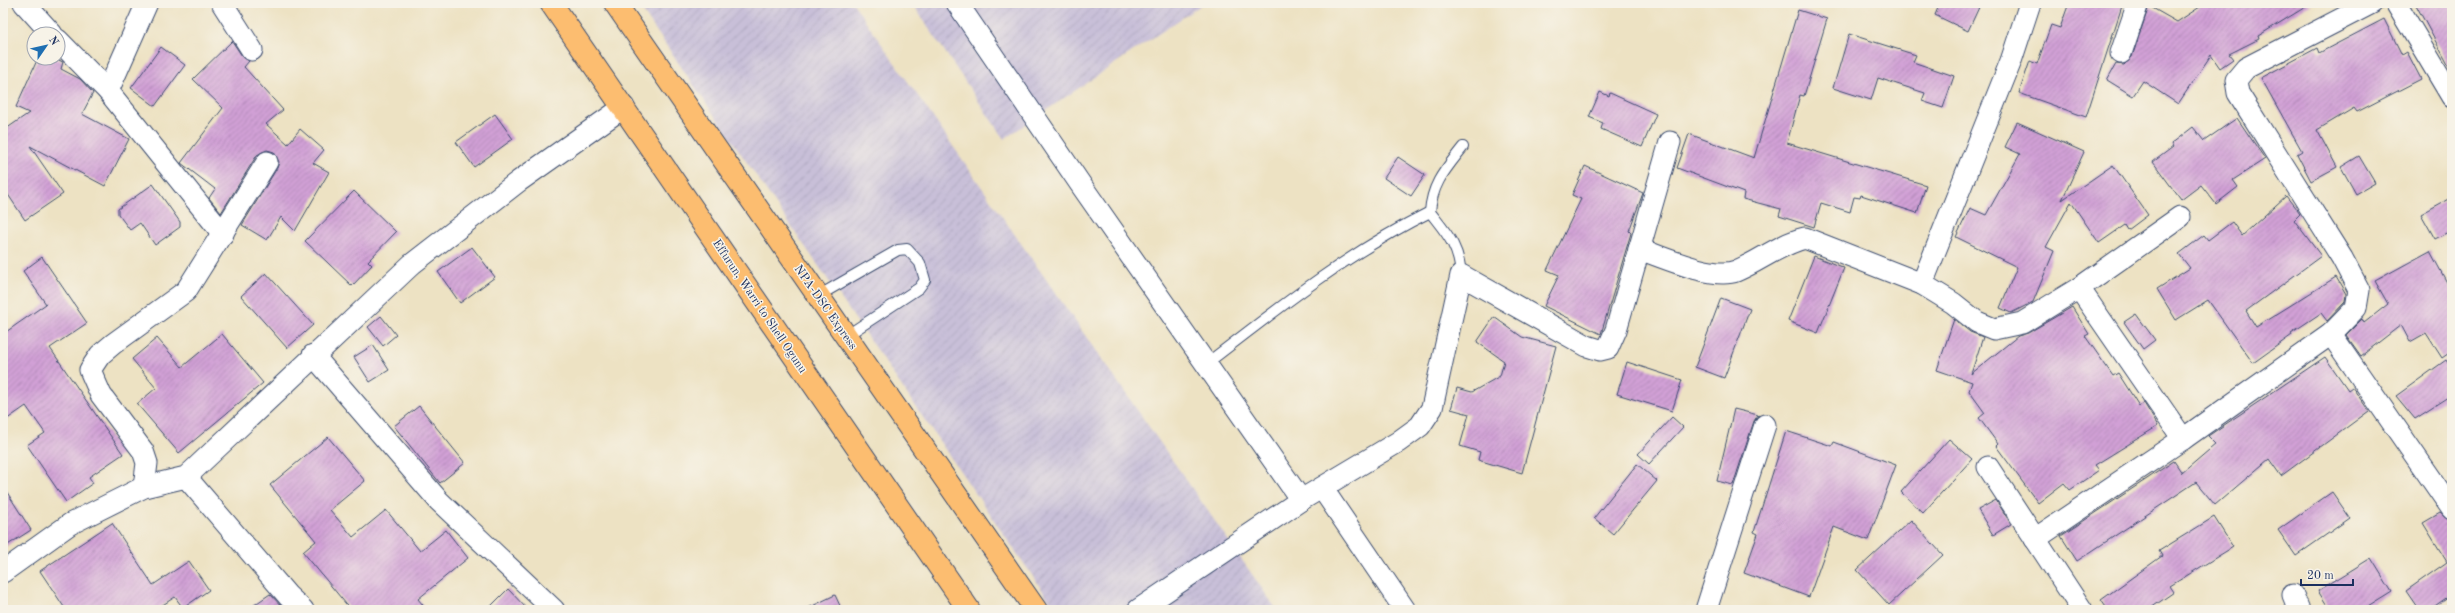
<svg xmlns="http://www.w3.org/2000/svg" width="2455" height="613" font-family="'Old Standard TT',serif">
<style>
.industrial{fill:url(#industrial-furrows)}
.building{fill:url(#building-hatch)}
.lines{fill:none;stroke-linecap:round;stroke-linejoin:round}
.service-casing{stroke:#3a4a6d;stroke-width:12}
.minor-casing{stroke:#3a4a6d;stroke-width:23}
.primary-casing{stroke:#3a4a6d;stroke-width:24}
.service{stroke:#fff;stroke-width:10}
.minor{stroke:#fff;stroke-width:21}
.primary{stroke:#fcbd6f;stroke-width:22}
.labels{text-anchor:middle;stroke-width:3;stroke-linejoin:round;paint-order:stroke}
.street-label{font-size:12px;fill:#1b2f5e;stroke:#f7f3e8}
</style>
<defs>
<pattern id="industrial-furrows" width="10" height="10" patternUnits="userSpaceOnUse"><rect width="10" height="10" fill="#c8bfd8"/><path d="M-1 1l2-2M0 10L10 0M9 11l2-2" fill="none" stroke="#aba4bc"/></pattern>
<pattern id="building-hatch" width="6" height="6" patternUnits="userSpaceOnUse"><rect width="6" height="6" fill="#d1a0d6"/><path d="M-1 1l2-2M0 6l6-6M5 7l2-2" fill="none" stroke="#a983b1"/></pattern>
</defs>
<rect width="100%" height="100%" fill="#f7f3e8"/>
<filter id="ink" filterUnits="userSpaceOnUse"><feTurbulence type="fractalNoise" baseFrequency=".025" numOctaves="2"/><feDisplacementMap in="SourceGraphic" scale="8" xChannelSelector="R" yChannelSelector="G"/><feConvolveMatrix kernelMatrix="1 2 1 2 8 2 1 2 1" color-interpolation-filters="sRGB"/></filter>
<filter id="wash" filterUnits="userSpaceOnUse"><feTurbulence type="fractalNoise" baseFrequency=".012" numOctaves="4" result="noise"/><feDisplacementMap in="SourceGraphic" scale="16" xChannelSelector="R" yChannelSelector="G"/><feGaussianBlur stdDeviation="0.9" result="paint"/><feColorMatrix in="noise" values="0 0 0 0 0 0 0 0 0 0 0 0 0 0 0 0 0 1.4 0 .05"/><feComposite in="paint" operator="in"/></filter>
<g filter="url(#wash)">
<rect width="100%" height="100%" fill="#ede2c3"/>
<!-- industrial -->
<g class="industrial">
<path d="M637,3H853L1277,610H1056Z"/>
<path d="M912,3H1204L1004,139Z"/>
</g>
<g id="blocks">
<!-- building -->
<g class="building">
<path d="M1940,3H1981L1968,31L1935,15Z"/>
<path d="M2069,3H2123L2086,117L2019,93L2030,61L2037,64L2051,25L2060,28Z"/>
<path d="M2206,3H2312L2258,36L2259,39L2229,54L2233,59L2220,68L2211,55L2178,104L2143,81L2133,96L2107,80L2116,64L2124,65L2132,57L2149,6L2177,22Z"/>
<path d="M2415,3H2452V72Z"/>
<path d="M1798,10L1827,19L1804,96L1800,95L1787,143L1926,185L1917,213L1861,195L1860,198L1854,197L1850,212L1821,203L1814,227L1779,216L1781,209L1743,199L1744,193L1677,168L1689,134L1754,158Z"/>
<path d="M2384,19L2402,55L2407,52L2421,79L2357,112L2354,108L2317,130L2337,167L2311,181L2297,154L2302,151L2261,78L2317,48L2319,53Z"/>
<path d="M1849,34L1916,55L1913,62L1954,76L1943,108L1922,101L1925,93L1878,78L1871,100L1833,88Z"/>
<path d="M232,41L242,56L249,61L244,67L283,110L266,124L288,144L300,129L324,150L313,163L329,172L295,231L281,217L267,240L242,225L277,168L279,162L274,152L267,150L257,155L221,213L209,198L215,189L181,163L223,108L193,79Z"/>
<path d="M161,47L185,65L155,106L131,88Z"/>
<path d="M38,58H54L63,62L61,69L80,79L93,93L82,114L129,139L105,186L30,146L63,194L25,220L3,187V131L29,113L16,107Z"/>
<path d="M1600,92L1609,96L1610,93L1656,114L1642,147L1601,129L1603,123L1589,117Z"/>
<path d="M495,114L513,139L474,167L456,142Z"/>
<path d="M2237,118L2265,159L2233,180L2238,187L2216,204L2201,185L2181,200L2153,162L2173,147L2171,144L2193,127L2204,141Z"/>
<path d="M2017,122L2084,152L2062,200L2113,165L2148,215L2128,230L2125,225L2099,243L2071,202L2046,247L2054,251L2033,302L2011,313L2000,308L2017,267L1956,237L1970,208L1986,215L2020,154L2005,147Z"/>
<path d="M2359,156L2375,183L2356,194L2341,167Z"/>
<path d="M1398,157L1425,175L1411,196L1384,178Z"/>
<path d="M1585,166L1643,193L1629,231L1631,233L1601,334L1544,306L1559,275L1547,270L1581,199L1572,195Z"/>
<path d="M153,184L180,222V227L155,245L140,223L130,230L118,214V209Z"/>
<path d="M354,191L396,232L368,261L372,265L352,286L305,241Z"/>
<path d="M2286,196L2300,214L2294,220L2321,256L2246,311L2256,327L2336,277L2346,294L2345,302L2327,321L2321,313L2291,333L2292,335L2253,363L2208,300L2176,320L2157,289L2190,268L2179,254L2204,235L2208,240L2232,222L2242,236Z"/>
<path d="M2452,197V230L2435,239L2421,214Z"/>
<path d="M472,247L495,277L460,303L438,272Z"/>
<path d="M2430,251L2452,292V351L2442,358L2426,333L2410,342L2401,325L2361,356L2346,335L2362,319L2364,323L2388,304L2375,281Z"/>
<path d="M1814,256L1844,268L1818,333L1788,321Z"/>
<path d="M42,257L87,323L50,348L123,454L89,477L93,483L66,502L27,445L45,433L26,406L3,422V334L46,304L23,271Z"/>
<path d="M266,273L313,325L287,348L241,296Z"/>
<path d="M1721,298L1750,309L1724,378L1695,367Z"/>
<path d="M2072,307L2089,334L2085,336L2113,376L2118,373L2139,406L2144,403L2158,426L2095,465L2099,470L2070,490L2064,483L2038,503L1996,446L1998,444L1979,418L1985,413L1969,391L1972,382L1937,370L1954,319L1970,332L1983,337L1971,374L2018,336L2028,333Z"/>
<path d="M2136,314L2155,340L2143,349L2124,322Z"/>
<path d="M381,316L396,335L383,346L368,327Z"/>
<path d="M1494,317L1522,337L1556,346L1522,473L1478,460L1480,452L1460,446L1469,414L1451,409L1457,388L1472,392L1500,376L1504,361L1477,342Z"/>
<path d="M222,334L263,383L179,453L137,404L156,388L132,359L157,338L182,367Z"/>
<path d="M373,345L389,370L370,382L354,357Z"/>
<path d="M2325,357L2348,390L2352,387L2369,411L2281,476L2269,459L2215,505L2196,482L2077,561L2061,536L2174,461L2182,473L2216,444L2208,436Z"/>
<path d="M2446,360L2452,369V395L2415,419L2396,396Z"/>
<path d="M1627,362L1682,380L1672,411L1617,394Z"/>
<path d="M419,406L465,463L440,483L394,426Z"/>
<path d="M1734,409L1758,415L1754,421L1733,485L1717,481Z"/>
<path d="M1672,417L1683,427L1649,464L1638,454Z"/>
<path d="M1786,431L1832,446L1834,442L1896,465L1868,540L1834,527L1809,597L1744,573L1758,534L1754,532Z"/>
<path d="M328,437L365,481L330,510L353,537L386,510L420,551L446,530L468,558L418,599L427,610H351L303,552L316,541L270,485Z"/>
<path d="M1949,439L1972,459L1923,513L1901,492Z"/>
<path d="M1637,464L1657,481L1613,534L1594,518Z"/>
<path d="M3,486L31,530L3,548Z"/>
<path d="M2332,492L2350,518L2296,556L2278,530Z"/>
<path d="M1996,500L2011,524L1993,535L1978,510Z"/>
<path d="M2440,513L2452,523V594L2429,610H2419L2406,591L2447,562L2423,523Z"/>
<path d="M2214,517L2233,547L2170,586L2174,592L2148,610H2108L2101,600L2162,556L2159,551Z"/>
<path d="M1911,520L1943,555L1889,605L1857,570Z"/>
<path d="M112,523L153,585L189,561L209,590L183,608L175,597L155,610H66L40,571Z"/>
<path d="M2371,558L2392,592L2363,610H2330L2318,591Z"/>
<path d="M508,589L528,610H487Z"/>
<path d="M270,594L285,610H247Z"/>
<path d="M835,595L842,610H804Z"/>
</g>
</g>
</g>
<g filter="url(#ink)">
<use href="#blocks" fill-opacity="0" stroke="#3a4a6d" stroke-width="1"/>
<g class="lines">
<!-- service casing -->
<g class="service-casing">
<g id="service">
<path d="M1461,275C1459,246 1447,234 1430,212C1432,183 1446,169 1463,147"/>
<path d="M818,296L898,250L907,249L920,263L925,280L919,288L846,336"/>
<path d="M1206,364C1277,309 1349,252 1430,212"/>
</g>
</g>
<!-- minor casing -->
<g class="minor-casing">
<g id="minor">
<path d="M24,3L52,34"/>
<path d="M222,3L252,50"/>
<path d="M957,3L1081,185L1301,500"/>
<path d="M2396,3L2452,97"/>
<path d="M58,40L108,91L223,234"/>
<path d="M2121,53L2138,3"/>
<path d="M108,91L147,3"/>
<path d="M1639,249C1663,257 1713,280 1736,271C1760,261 1780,244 1805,238L1922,284L1953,303L1977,322L1994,329L2022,323L2079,288L2180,217"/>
<path d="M1922,284L2011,61L2030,3"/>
<path d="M2079,288L2183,439"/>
<path d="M2331,334L2452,509"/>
<path d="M313,355L439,501L554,610"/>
<path d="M1988,467L2082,610"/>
<path d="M186,477L288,596L303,610"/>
<path d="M144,487L147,463L143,451L101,395L90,370L100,355L113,344L186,291L267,162"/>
<path d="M1322,488L1405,610"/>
<path d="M2035,539L2183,439L2331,334L2356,308L2359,290L2342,258L2238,93L2236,80L2246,68L2372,3"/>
<path d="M3,572L70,524L144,487L186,477L412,264L519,181L624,107"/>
<path d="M2293,595L2299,610"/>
<path d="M1138,610L1301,500L1398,442L1420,426L1432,408L1461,275L1587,346L1600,350L1608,348L1616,330L1670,142"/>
<path d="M1706,610L1765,425"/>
</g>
</g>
<!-- primary casing -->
<g class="primary-casing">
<g id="primary">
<path d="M551,3L969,610"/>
<path d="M615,3L1036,610"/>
</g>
</g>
<!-- service -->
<use href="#service" class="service"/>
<!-- minor -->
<use href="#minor" class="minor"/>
<!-- primary -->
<use href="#primary" class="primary"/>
</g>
</g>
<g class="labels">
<!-- street labels -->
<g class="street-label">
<text transform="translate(760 306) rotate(56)" y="4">Effurun, Warri to Shell Ogunu</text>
<text transform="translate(826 307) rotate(55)" y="4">NPA-DSC Express</text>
</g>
</g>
<!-- margin -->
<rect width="2455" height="613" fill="none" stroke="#f7f3e8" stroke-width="16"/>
<!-- north arrow -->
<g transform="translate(46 46) rotate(56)"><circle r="19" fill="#f7f3e8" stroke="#9fa5b1"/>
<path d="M0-3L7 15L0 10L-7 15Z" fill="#1f6fb2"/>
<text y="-6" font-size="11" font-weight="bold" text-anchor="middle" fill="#1b2f5e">N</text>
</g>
<!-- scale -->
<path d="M2301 579v6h52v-6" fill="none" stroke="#1b2f5e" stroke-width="2"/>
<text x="2307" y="579" font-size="12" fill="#1b2f5e" stroke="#f7f3e8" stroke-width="3" paint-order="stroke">20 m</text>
</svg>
